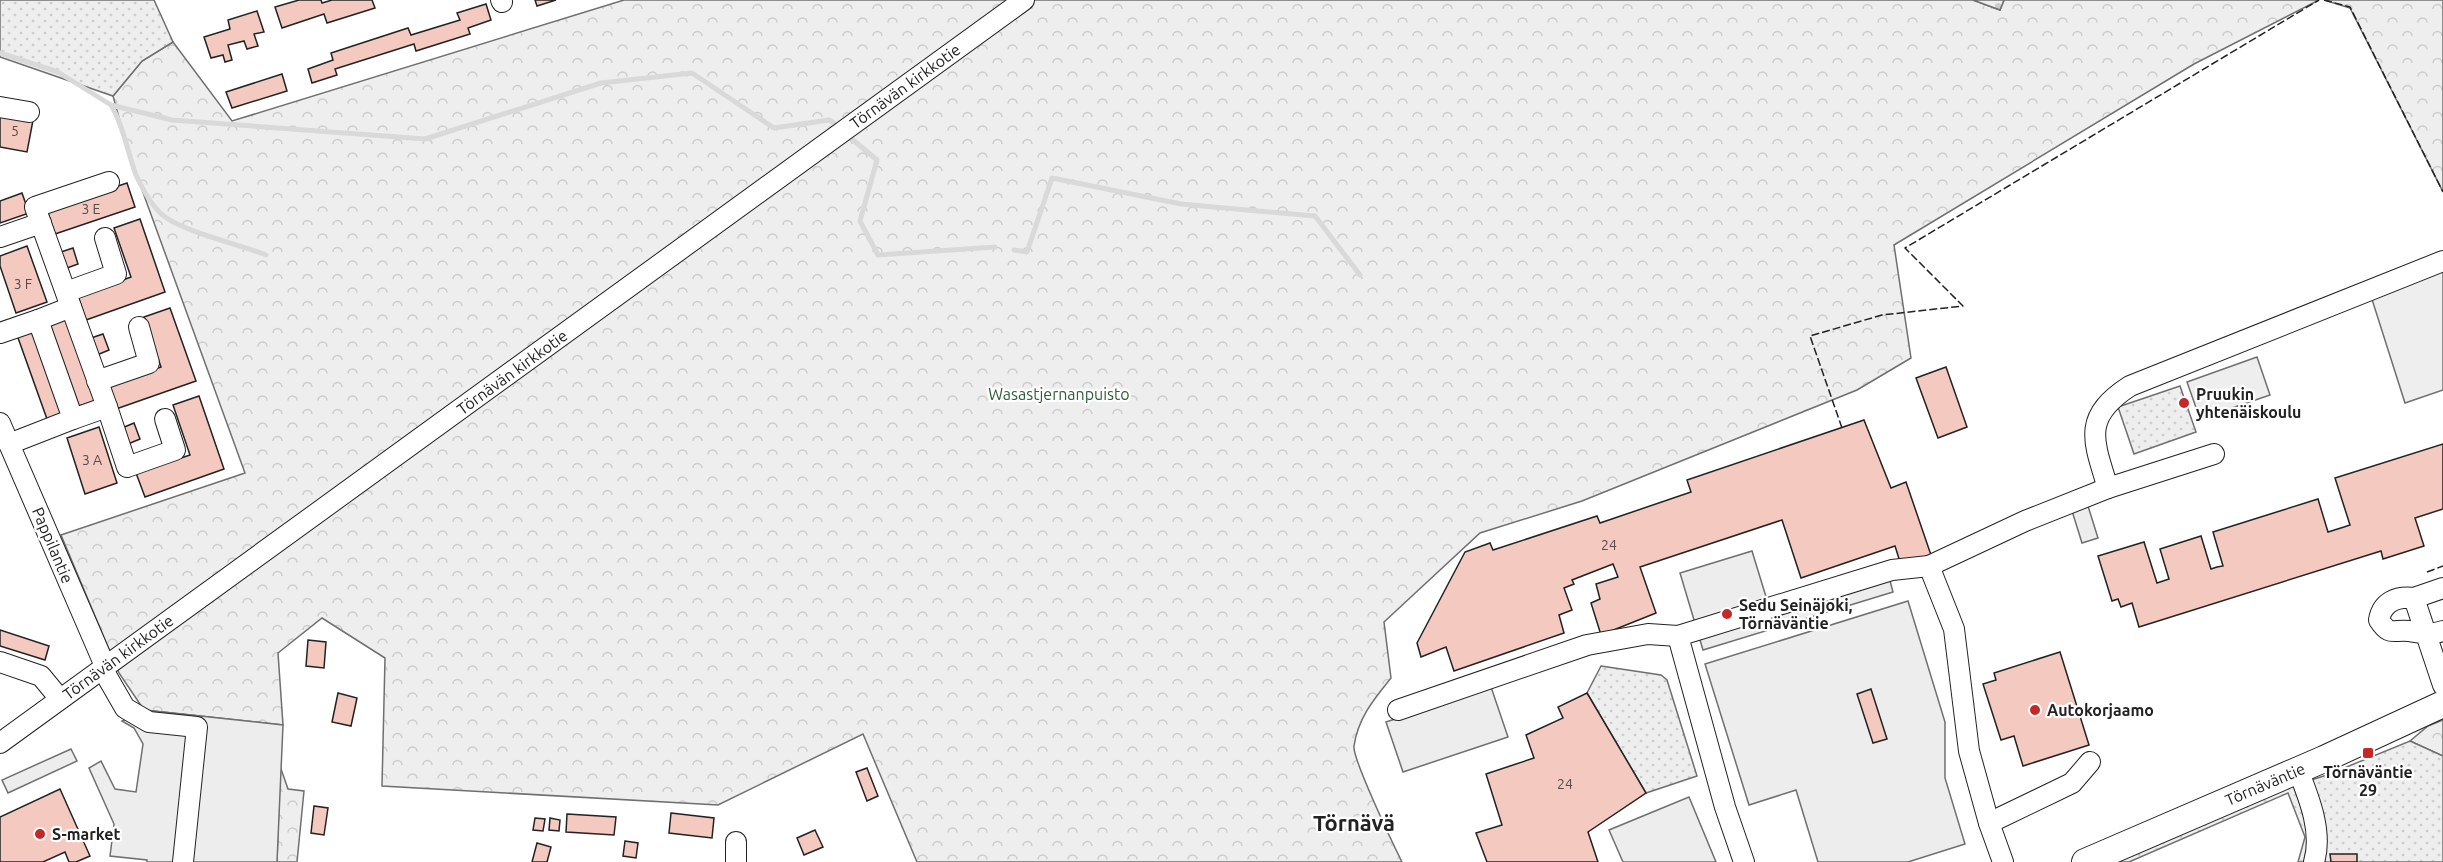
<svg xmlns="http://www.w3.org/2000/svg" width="2443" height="862" font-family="Ubuntu,sans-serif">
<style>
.forest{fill:url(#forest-crowns);stroke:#6f6f6f;stroke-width:1.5}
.cemetery{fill:url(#cemetery-stones);stroke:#6f6f6f;stroke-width:1.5}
.park{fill:url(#park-dots);stroke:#6f6f6f;stroke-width:1.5}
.pitch{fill:#eee;stroke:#6f6f6f;stroke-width:1.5}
.parking{fill:#ededed;stroke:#6f6f6f;stroke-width:1.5}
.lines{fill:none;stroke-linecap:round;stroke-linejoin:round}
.stream{stroke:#d9d9d9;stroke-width:5}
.building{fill:#f3c9c0;stroke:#222;stroke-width:1.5}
.minor-casing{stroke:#222;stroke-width:22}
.major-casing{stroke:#222;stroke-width:28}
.minor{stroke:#fff;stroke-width:20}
.major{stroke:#fff;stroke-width:26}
.fence{stroke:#222;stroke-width:1.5;stroke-dasharray:8 3;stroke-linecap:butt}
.poi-dot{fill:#c62828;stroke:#fff;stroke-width:2}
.labels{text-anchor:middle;stroke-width:4.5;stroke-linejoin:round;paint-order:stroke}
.number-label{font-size:14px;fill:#564c4a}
.street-label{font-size:16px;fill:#222;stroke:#fff}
.park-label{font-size:16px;fill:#2f5e38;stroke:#fff}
.poi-label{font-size:16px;font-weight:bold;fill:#222;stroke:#fff;text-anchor:start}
.district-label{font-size:22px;font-weight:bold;fill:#222;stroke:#fff}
</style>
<defs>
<pattern id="forest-crowns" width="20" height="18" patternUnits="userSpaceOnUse" patternTransform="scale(1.5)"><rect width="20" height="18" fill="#eee"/><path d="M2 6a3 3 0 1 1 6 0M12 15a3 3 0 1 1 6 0" fill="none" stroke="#ccc"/></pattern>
<pattern id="cemetery-stones" width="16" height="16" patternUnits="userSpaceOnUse" patternTransform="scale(1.5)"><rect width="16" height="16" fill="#eee"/><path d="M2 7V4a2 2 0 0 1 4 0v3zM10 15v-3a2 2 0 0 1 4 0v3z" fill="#ccc"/></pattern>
<pattern id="park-dots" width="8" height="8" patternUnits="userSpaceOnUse" patternTransform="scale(1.5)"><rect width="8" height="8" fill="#eee"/><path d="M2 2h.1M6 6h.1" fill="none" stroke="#ccc" stroke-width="1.8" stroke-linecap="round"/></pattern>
</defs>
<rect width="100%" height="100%" fill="#fff"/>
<!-- forest -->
<g class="forest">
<path d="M624,0H1973L2000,10L2004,0H2319L2194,64L1894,245L1911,358L1857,390L1582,501L1480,533L1384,622L1391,678C1374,699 1358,718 1354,746C1352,758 1394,846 1402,862H917L863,734L718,805L382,786L385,658L322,618L278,653L283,725L144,710L119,673L61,535L245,473L129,154L113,96L142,61L173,42L232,121Z"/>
<path d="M2324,0H2443V192L2350,8Z"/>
<path d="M2443,720V756L2410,741L2428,726Z"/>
<path d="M280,766L288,789L304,791L297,862H277Z"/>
</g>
<!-- cemetery -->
<path class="cemetery" d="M1973,0H2004L2000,10Z"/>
<!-- park -->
<g class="park">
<path d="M0,0H154L173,42L142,61L113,96L0,57Z"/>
<path d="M2180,386L2196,432L2134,454L2118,407Z"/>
<path d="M1601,666L1661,675L1667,680L1697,776L1646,793L1587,693Z"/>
<path d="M2410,741L2443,756V862H2298L2305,837L2288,793L2129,862H2114L2292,786L2327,775Z"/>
</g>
<!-- pitch -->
<g class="pitch">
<path d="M2443,261V390L2405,403L2369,290Z"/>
<path d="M2257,357L2270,395L2200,419L2187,382Z"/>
</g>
<!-- parking -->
<g class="parking">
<path d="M2088,506L2098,538L2082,543L2072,511Z"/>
<path d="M1752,551L1771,613L1889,577L1893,592L1703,650L1680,573Z"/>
<path d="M1908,601L1945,722V778L1965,844L1908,862H1818L1796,790L1749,805L1705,664Z"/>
<path d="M1491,687L1508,737L1403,772L1386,722Z"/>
<path d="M144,710L283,725L277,862H147V860L110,856L114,824L89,768L101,761L115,789L136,792L143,744L134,728L122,721Z"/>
<path d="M71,749L77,761L8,793L2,780Z"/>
<path d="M1689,797L1716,862H1623L1609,830Z"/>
</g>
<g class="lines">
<!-- stream -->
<g class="stream">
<path d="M0,53L58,72L111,105L172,120L425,139L601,83L692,73L774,128L829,120L834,123"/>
<path d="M111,105C124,127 127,151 136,175C142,188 153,208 165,217C188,233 238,244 266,255"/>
<path d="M853,140L877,160L860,221L878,255L995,247"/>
<path d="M1014,250L1027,252L1052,178L1181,204L1315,216L1360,275"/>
</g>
</g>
<!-- building -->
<g class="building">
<path d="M299,0H321L322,3L332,0H372L375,8L327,23L324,14L282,28L275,7Z"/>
<path d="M535,0H556L537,6Z"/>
<path d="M486,4L491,20L468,28L470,34L416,51L414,44L335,69L337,75L312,83L308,69L333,60L331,53L408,28L411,35L460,20L457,13Z"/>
<path d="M257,11L264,32L254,34L258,46L247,49L244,41L228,45L232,60L225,62L223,55L211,58L204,37L230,29L228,20Z"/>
<path d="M282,74L287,91L232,108L226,92Z"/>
<path d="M0,109L34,115L27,152L0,147Z"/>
<path d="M127,183L135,207L55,234L47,210Z"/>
<path d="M22,193L29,213L0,223V201Z"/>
<path d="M140,219L165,292L86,320L78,296L131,277L114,228Z"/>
<path d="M27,246L47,302L16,313L0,266V256Z"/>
<path d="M73,248L78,264L67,268L61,252Z"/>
<path d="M170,308L196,381L116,409L108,385L161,367L144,317Z"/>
<path d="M67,319L96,400L79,406L50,325Z"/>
<path d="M34,330L63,414L47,419L17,335Z"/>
<path d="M103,334L109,350L97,355L91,338Z"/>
<path d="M1946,367L1967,427L1938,438L1916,378Z"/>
<path d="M199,396L224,469L145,497L136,473L190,455L173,405Z"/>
<path d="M1864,420L1891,488L1906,482L1931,555L1901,565L1895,546L1801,578L1782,520L1640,567L1656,613L1601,635L1591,603L1600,599L1596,584L1618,577L1613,564L1572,580L1574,584L1564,588L1572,610L1559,615L1564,633L1454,671L1446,647L1421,657L1417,643L1465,552L1490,543L1493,550L1597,516L1600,523L1691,492L1687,480Z"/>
<path d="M134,423L140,439L128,444L122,428Z"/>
<path d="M99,427L117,483L85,494L67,438Z"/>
<path d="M2443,444V509L2415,518L2424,546L2383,559L2381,551L2139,627L2132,603L2121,607L2118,599L2112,601L2098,556L2144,542L2157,583L2169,579L2160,549L2201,536L2211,569L2217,567L2223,566L2213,532L2318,499L2328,532L2344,527L2350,525L2335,478Z"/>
<path d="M0,630L49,646L45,660L0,646Z"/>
<path d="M308,640L326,642L324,668L306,666Z"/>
<path d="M2060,652L2089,745L2023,766L2014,736L2001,740L1983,684L1996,680L1994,673Z"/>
<path d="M1871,689L1887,739L1873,743L1857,694Z"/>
<path d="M338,693L357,698L351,726L332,722Z"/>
<path d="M1587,693L1646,793L1588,832L1598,862H1487L1476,833L1502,825L1486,774L1534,758L1526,735L1563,718L1558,707Z"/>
<path d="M867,768L878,796L867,801L856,772Z"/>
<path d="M60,789L90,856L76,862H69L65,852L43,862H0V817Z"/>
<path d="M314,806L328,808L324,835L311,833Z"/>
<path d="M671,813L714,818L712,838L669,833Z"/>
<path d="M567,814L616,817L614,835L566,832Z"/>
<path d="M535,818L545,819L543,831L533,830Z"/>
<path d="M550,818L560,820L559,831L549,830Z"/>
<path d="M815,830L823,847L804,855L797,838Z"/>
<path d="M625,841L638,843L636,858L623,856Z"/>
<path d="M537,843L551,847L547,862H532Z"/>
<path d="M2330,854H2357V862H2331Z"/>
</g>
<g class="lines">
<!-- minor casing -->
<g class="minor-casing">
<g id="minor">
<path d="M501,0L502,2"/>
<path d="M0,107L29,112"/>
<path d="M0,237L41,223"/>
<path d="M66,292L116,274L105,238"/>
<path d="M38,320L71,307"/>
<path d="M0,333L38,320L73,419L9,444"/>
<path d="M97,381L149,363L139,327"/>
<path d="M107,407L127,467L175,450L165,419"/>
<path d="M73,419L107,407L35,207L109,182"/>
<path d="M0,423L105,666L106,675L125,708L149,722L197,727L183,862"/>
<path d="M2108,488C2093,440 2082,417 2130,386L2443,261"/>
<path d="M1929,566L1954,629L1969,751L1989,823L2003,862"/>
<path d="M2414,598L2443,588"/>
<path d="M2443,631C2425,636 2426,633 2409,631C2393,629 2390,637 2379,620C2382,602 2396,596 2414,598L2443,685"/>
<path d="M0,662L41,676L60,699"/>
<path d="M1398,710L1587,645L1648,634L1678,636"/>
<path d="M0,743L1024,0"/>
<path d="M2298,770C2309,798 2323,832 2314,862"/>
<path d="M1989,823L2072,783L2090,762"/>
<path d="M736,842V862"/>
<path d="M1744,862L1725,807L1678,636L1892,570L1929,566L2025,521L2108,488L2214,454"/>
</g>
</g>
<!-- major casing -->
<g class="major-casing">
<path id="major" d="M2085,862L2324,759L2443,704"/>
</g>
<!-- minor -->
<use href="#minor" class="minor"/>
<!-- major -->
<use href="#major" class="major"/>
<!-- fence -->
<g class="fence">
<path d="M2324,0L2350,7L2443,192"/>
<path d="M1842,428L1810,336L1882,315L1963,306L1905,248L2319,0"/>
<path d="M2427,572L2443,566"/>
</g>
</g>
<!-- markers -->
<g class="poi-dot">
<circle cx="2184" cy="403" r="6"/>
<circle cx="1727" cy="614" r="6"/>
<circle cx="2035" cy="710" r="6"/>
<rect x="2362" y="747" width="12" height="12" rx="3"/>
<circle cx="40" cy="834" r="6"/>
</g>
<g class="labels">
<!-- number labels -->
<g class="number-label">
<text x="15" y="136">5</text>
<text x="91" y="214">3 E</text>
<text x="23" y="289">3 F</text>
<text x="92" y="465">3 A</text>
<text x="1609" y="550">24</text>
<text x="1565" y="789">24</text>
</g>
<!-- street labels -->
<g class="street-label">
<text transform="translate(905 86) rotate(-36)" y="6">Törnävän kirkkotie</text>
<text transform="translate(512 372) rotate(-36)" y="6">Törnävän kirkkotie</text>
<text transform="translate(53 545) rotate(67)" y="6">Pappilantie</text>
<text transform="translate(118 657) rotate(-36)" y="6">Törnävän kirkkotie</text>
<text transform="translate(2265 784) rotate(-23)" y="6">Törnäväntie</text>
</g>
<!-- park labels -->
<g class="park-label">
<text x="1059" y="400">Wasastjernanpuisto</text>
</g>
<!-- poi labels -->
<g class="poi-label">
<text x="2196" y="400">Pruukin<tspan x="2196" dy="18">yhtenäiskoulu</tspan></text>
<text x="1739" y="611">Sedu Seinäjoki,<tspan x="1739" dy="18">Törnäväntie</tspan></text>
<text x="2047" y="716">Autokorjaamo</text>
<text x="2368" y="778" text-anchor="middle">Törnäväntie<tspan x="2368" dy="18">29</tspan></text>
<text x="52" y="840">S-market</text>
</g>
<!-- district labels -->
<g class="district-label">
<text x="1354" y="831">Törnävä</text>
</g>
</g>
</svg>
